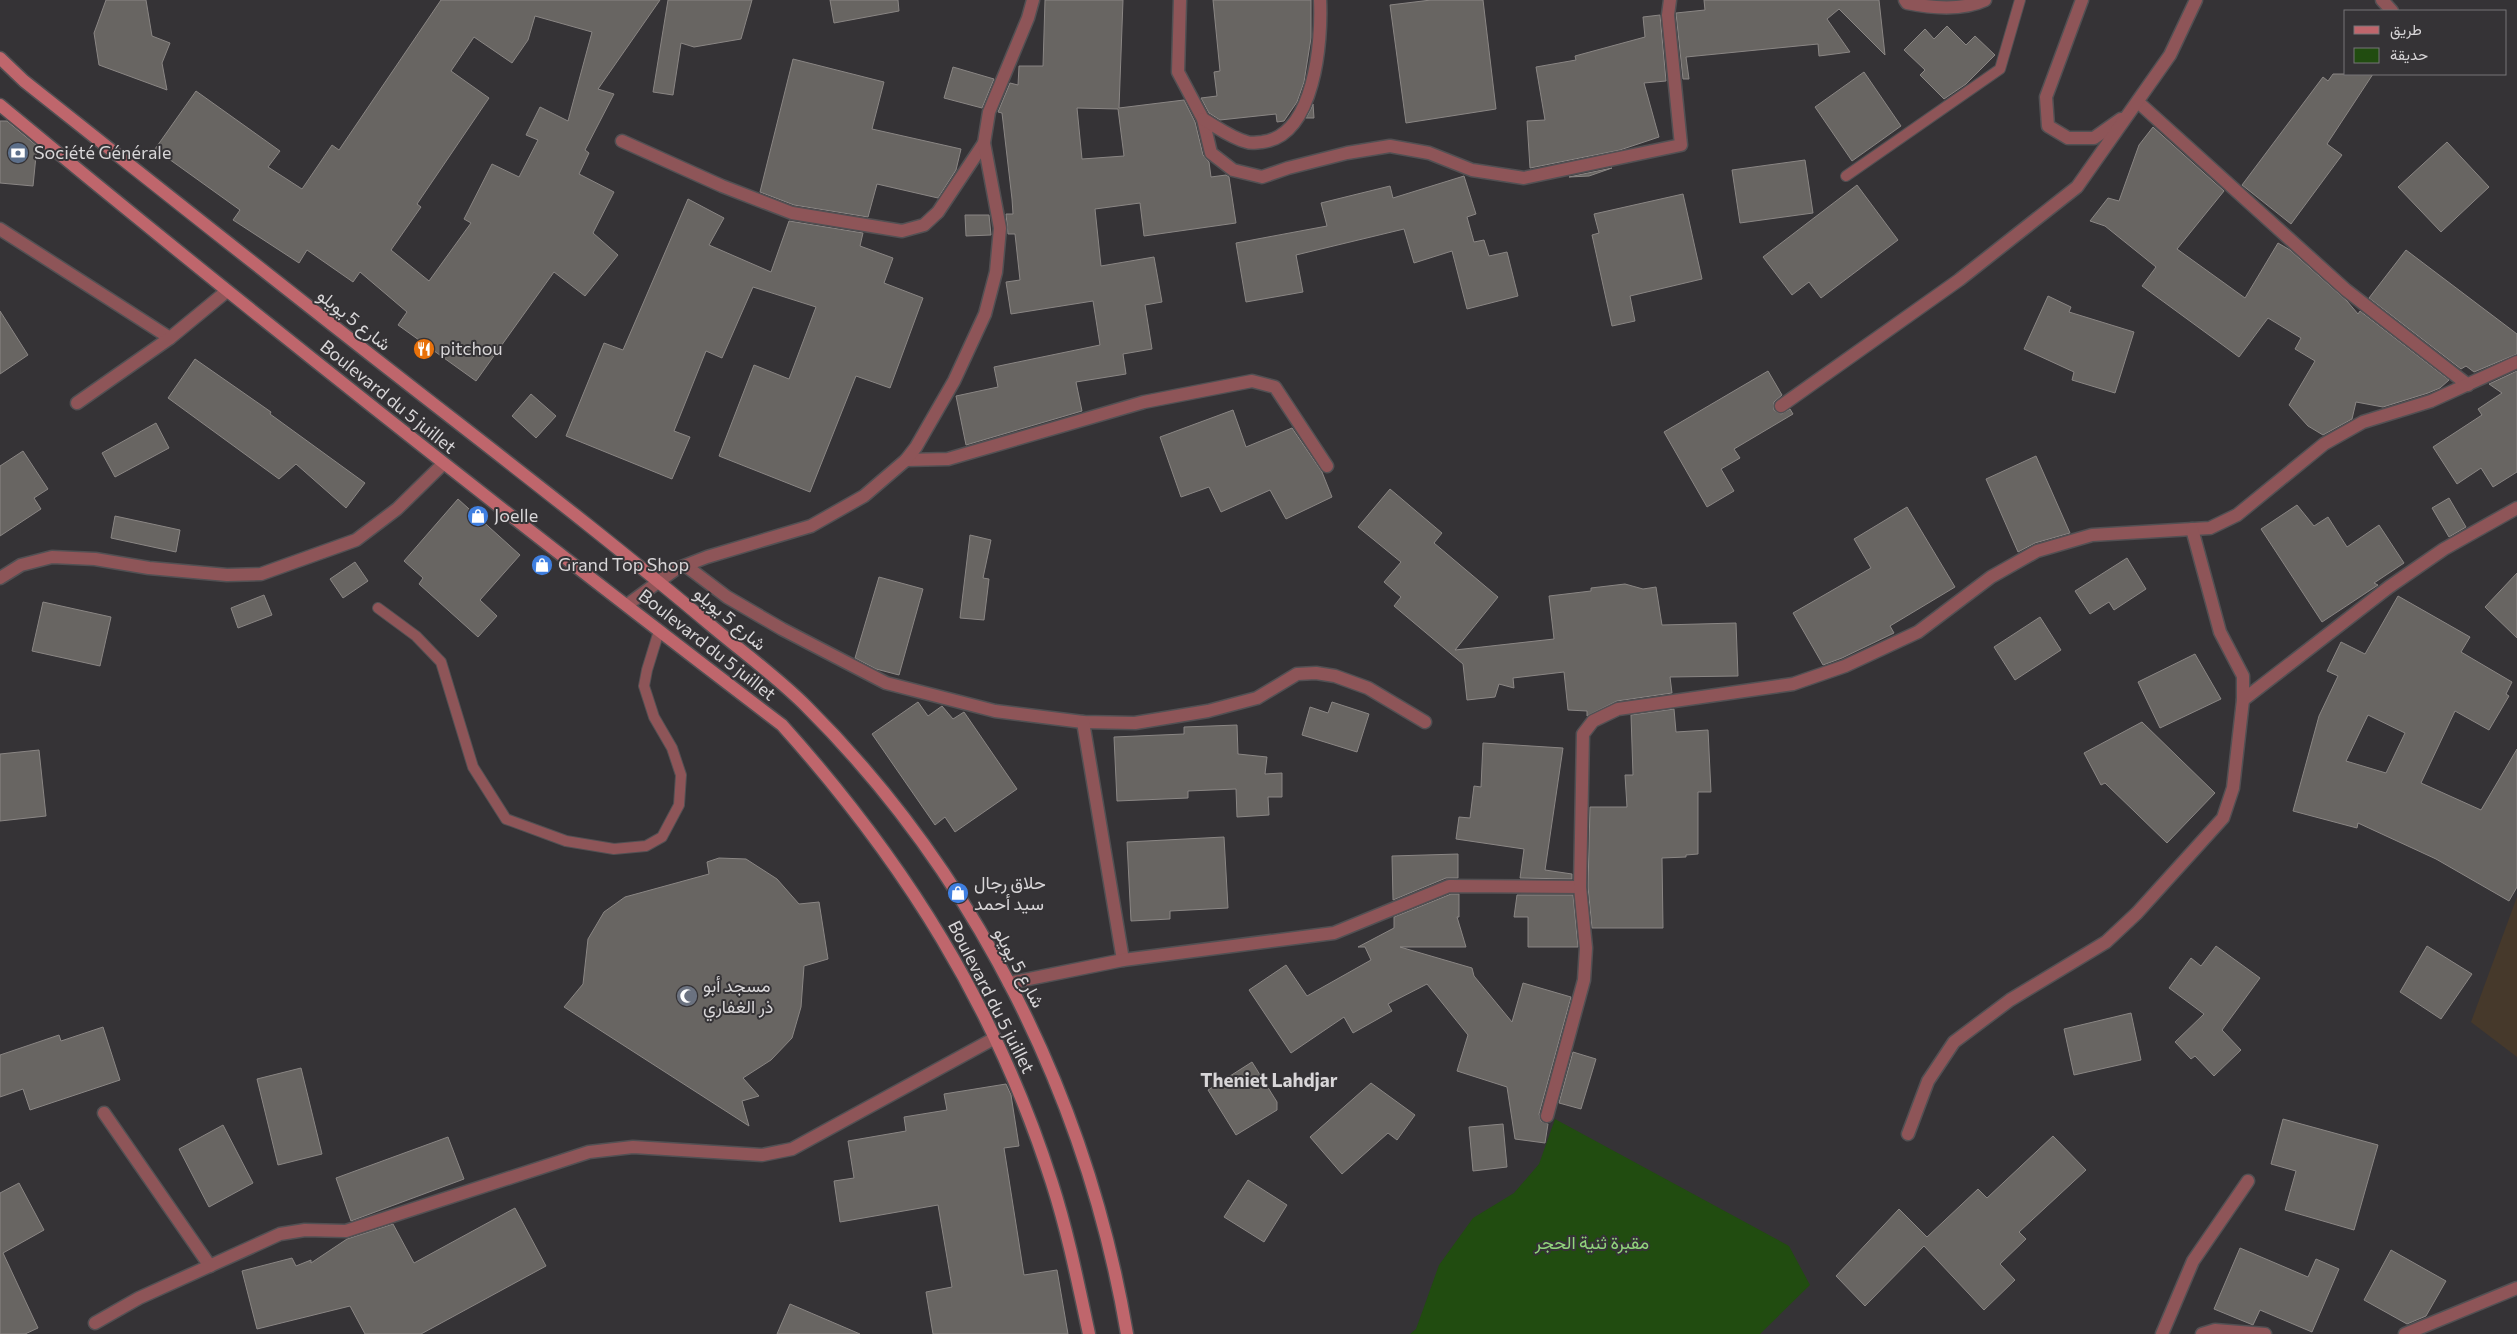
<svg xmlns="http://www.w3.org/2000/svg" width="2517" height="1334" font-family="Commissioner,Vazirmatn,sans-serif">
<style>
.education{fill:#46392b}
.green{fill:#214c10}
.building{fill:#686562;stroke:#8a8684;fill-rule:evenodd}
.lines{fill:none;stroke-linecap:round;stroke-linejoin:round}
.lane-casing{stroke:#525053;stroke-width:12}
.street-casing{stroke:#525053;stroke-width:15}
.secondary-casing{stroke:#525053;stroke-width:15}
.lane{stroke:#8e5558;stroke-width:10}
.street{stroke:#8e5558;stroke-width:12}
.secondary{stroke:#bf666c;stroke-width:12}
.labels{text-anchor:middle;stroke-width:4;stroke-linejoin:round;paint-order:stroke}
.poi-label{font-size:18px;fill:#d8d6d8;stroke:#353336;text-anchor:start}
.street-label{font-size:18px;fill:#d8d6d8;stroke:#353336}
.park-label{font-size:18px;fill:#91d47c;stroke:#353336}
.neighbourhood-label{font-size:19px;font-weight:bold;fill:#d8d6d8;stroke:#353336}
</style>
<rect width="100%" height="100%" fill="#353336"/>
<!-- education -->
<path class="education" d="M2517,897V1057L2471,1022Z"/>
<!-- green -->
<path class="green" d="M1555,1119L1789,1246L1810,1285L1760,1334H1410L1416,1329L1439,1265L1473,1218L1514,1193L1539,1164Z"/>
<!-- building -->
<g class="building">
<path d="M106,0H146L152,36L170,43L162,63L167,90L99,65L94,33Z"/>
<path d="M441,0H660L598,89L614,94L585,150L589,153L579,174L614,192L593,233L618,255L585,296L554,272L476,381L398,325L407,312L360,272L353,282L307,250L299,263L233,220L240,210L155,149L196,91L280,151L268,167L302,189L332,145L339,150ZM535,16L592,32L568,121L540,107L526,135L538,140L519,177L492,164L464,219L471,223L429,281L391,250L421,207L417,204L489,98L451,71L474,37L512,63L528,40Z"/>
<path d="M668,0H752L741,39L694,47L681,43L673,95L653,92Z"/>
<path d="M830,0H898L899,11L834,23Z"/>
<path d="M1045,0H1123L1119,108L1184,100L1195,122L1203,155L1209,162L1211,177L1226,175L1229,177L1236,223L1144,236L1140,203L1095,209L1101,266L1154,257L1162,302L1145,305L1152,349L1123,354L1126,374L1076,382L1082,411L966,445L956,396L998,387L994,367L1100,345L1093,301L1011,314L1006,282L1020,280L1015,234H1008L1006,214H1013L1012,199L1002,113L998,112L1010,83L1018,85L1019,66H1043ZM1077,108L1118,109L1124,156L1082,159Z"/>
<path d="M1213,0H1311V38L1304,82L1297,102L1284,121L1277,122L1276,114L1220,120L1209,113L1201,98L1217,96L1214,72L1220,71Z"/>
<path d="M1431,0H1483L1496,109L1406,123L1390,5Z"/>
<path d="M1704,0H1879L1885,55L1839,9L1827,19L1850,52L1819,56L1818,44L1686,57L1689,79H1683L1676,13L1705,10Z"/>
<path d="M1660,15L1666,81L1644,83L1659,137L1620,150L1530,168L1527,121L1545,120L1536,67L1576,60L1575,56L1645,37L1643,17Z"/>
<path d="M1947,26L1966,45L1975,36L1995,55L1966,84L1944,99L1920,75L1925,70L1904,50L1925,29L1934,39Z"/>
<path d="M793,59L884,82L872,129L961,149L956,170L938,198L877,184L868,217L794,205L760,192Z"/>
<path d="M953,67L994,79L982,108L944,98Z"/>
<path d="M1864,72L1901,126L1852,161L1815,107Z"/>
<path d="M2333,74H2373L2327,144L2342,155L2291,224L2242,185L2323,77L2328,81Z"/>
<path d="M1313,104L1314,118H1306L1311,109Z"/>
<path d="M0,121H7L37,146L33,186L0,183Z"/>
<path d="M2153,127L2224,191L2177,249L2245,298L2278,243L2290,250L2347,301L2358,314L2360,311L2449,380L2440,388L2428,393L2383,407L2356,402L2352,419L2323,435L2308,426L2289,405L2315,361L2295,349L2301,338L2268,318L2239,357L2142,286L2156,267L2105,226L2090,221L2108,198L2119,201L2139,145Z"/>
<path d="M2447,142L2489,187L2441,232L2398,187Z"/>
<path d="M1805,160L1813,213L1740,223L1732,170Z"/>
<path d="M1612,168L1589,176L1569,177Z"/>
<path d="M1464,176L1476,214L1467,217L1474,242L1484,240L1489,256L1507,252L1518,296L1467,309L1452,251L1414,263L1404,229L1296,255L1303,292L1246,302L1236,243L1327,226L1321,203L1390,186L1393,198Z"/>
<path d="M1857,185L1898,240L1821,298L1809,282L1792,295L1763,257Z"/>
<path d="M1683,194L1702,279L1630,296L1635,321L1612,326L1592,235L1599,233L1594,214Z"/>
<path d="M688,199L724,218L709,245L771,272L789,221L863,233L860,246L893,258L884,283L923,298L890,388L856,376L810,492L719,456L754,365L789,379L816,307L753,287L722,358L706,351L674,431L690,437L672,479L566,436L604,343L623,350Z"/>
<path d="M965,215H989L991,235L966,236Z"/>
<path d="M2406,250L2517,334V354L2474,372L2466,366L2461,369L2369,298Z"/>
<path d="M2048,296L2071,307L2069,312L2134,332L2115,393L2072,380L2074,372L2024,349Z"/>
<path d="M0,311L28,355L0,374Z"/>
<path d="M195,359L271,412L270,414L365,483L346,508L296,464L279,479L168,398Z"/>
<path d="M1768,371L1782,395L1774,402V410L1781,414L1790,409L1793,414L1734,449L1740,458L1721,469L1734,491L1707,507L1664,432Z"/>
<path d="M2517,371V472L2493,487L2481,468L2457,484L2433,447L2482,415L2478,409L2502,393L2489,384Z"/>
<path d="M531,394L556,416L536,438L512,416Z"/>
<path d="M1233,410L1246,447L1292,428L1322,472L1332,497L1286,519L1270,490L1221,512L1209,487L1181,497L1160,437Z"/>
<path d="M156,423L169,448L115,477L102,453Z"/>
<path d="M23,451L48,489L34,498L41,509L0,536V466Z"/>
<path d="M2036,456L2070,533L2035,543L2018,552L1986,479Z"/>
<path d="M1390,489L1442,533L1434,543L1498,597L1455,650L1554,639L1549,596L1591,591V588L1625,584L1643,589L1656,587L1662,625L1736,623L1738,676L1670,677L1672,693L1617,701L1587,716V711L1568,710L1564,672L1513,678L1514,688L1499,684L1495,697L1467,700L1463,664L1394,606L1401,597L1384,582L1401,562L1358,527Z"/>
<path d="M2449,498L2466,527L2449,537L2432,508Z"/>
<path d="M458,499L520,555L480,600L497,616L478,637L419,584L423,578L404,561Z"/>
<path d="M2297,505L2314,526L2328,517L2347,547L2379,525L2404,563L2374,583L2378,585L2322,622L2261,529Z"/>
<path d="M1907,507L1955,587L1890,626L1894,633L1842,658L1823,665L1793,613L1871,568L1854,539Z"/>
<path d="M115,516L180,530L176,552L111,538Z"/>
<path d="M970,535L991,540L983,578L989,579L984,620L960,618Z"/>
<path d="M2127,558L2146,589L2114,610L2109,602L2090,614L2075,591Z"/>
<path d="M355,562L368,581L343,598L330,579Z"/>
<path d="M2517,573V638L2485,607Z"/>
<path d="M879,577L923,589L899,675L876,669L855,658Z"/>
<path d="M264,595L272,615L238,628L231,608Z"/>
<path d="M2398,596L2470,637L2461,652L2512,682L2506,694L2509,696L2489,730L2455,711L2421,783L2481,810L2517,749V887L2509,901L2436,859L2358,823L2357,828L2293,811L2319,716L2338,676L2327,671L2341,642L2365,654ZM2368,715L2405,733L2386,773L2346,761Z"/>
<path d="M43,602L111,617L100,666L32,651Z"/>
<path d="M2040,617L2061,650L2015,680L1994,647Z"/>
<path d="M2195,654L2221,699L2160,728L2138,682Z"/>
<path d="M918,702L928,716L942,706L953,719L964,712L1017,789L955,832L945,817L935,825L872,734Z"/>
<path d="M1332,702L1369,714L1357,752L1302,735L1310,707L1328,713Z"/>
<path d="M1674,709L1676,732L1708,730L1711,792H1698V854L1686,855V857L1662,858L1663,928H1592L1588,887L1590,807H1627L1625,775H1633L1631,715Z"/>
<path d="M2142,722L2215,793L2167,843L2105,783L2101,785L2084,753Z"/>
<path d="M1237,725L1238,754L1267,757L1265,774L1282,773V797H1268L1269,815L1237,817L1236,789L1188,791V798L1117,801L1114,737L1184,734V727Z"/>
<path d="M1483,743L1563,748L1545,870L1572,874V879L1520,878L1524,849L1456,839L1459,817L1470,818L1474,786L1481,787Z"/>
<path d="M39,750L46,816L0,821V754Z"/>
<path d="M1224,837L1228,908L1170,911V919L1131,921L1127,842Z"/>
<path d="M1458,854V878H1446L1393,900L1392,856Z"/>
<path d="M719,858L746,859L777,879L799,904L819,902L828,959L804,966L801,1007L792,1038L771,1060L743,1078L759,1096L742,1101L749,1126L564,1007L583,984L588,939L604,912L625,897L709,874L707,862Z"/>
<path d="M1451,894H1459V917H1457L1466,947H1400L1472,968L1474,976L1512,1022L1523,983L1571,997L1539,1114L1541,1121L1548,1124L1545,1143L1515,1139L1507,1087L1457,1071L1468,1035L1427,984L1388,1004L1392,1011L1353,1033L1344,1017L1291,1053L1249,990L1286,965L1307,996L1371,960L1365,947H1358L1394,928V917Z"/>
<path d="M1517,895H1573L1578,947H1528V917H1514Z"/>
<path d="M2216,946L2260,978L2222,1030L2241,1050L2214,1076L2195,1056L2191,1059L2175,1042L2204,1014L2169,988L2191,958L2201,966Z"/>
<path d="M2427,946L2472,974L2441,1019L2400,992Z"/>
<path d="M2131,1013L2141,1060L2074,1075L2064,1029Z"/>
<path d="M103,1027L120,1080L30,1110L23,1089L0,1097V1055L59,1035L61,1041Z"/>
<path d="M1573,1052L1596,1059L1581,1109L1559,1103Z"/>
<path d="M1252,1062L1277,1102V1110L1236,1135L1208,1090Z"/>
<path d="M301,1068L322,1154L278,1165L257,1079Z"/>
<path d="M1371,1083L1415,1115L1397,1140L1388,1133L1342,1174L1310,1137Z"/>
<path d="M1006,1084L1011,1095L1019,1146L1004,1148L1024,1275L1057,1270L1068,1334H933L926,1292L952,1287L938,1205L840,1222L834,1181L854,1178L848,1141L906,1131L904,1117L947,1110L944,1094Z"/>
<path d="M2283,1119L2378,1145L2354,1230L2285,1210L2296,1171L2271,1164Z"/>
<path d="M1503,1124L1507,1167L1473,1171L1469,1127Z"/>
<path d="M223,1125L253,1183L209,1207L179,1149Z"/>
<path d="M2053,1136L2086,1170L2019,1232L2026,1239L2000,1264L2015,1280L1984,1310L1924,1246L1865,1306L1836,1276L1899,1209L1927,1237L1978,1189L1987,1198Z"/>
<path d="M448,1137L464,1179L351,1221L336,1178Z"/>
<path d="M1248,1180L1287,1205L1264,1242L1224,1217Z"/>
<path d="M19,1183L44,1230L3,1253L38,1328L25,1334H0V1193Z"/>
<path d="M515,1208L546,1266L421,1334H365L350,1306L257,1329L242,1271L292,1258L296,1266L311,1260V1263L347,1239L393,1224L414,1263Z"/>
<path d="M2240,1248L2308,1277L2316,1259L2339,1269L2312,1332L2260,1310L2253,1325L2214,1309Z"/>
<path d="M2391,1250L2446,1281L2426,1316L2407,1324L2364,1300Z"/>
<path d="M790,1304L860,1334H777Z"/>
</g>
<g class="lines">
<!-- lane casing -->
<g class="lane-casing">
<g id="lane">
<path d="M1846,176L2000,69L2020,0"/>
<path d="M378,608L416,636L441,662L473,767L506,819L566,841L614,849L646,846L662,837L679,805L681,775L672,748L654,717L644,686L647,670L659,631"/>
</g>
</g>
<!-- street casing -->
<g class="street-casing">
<g id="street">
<path d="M1180,0L1178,72L1203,119L1211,153L1233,170L1262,177L1288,168L1347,153L1390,146L1429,153L1472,170L1524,178L1681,145L1668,15L1670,0"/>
<path d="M1905,0L1907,3C1932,8 1962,11 1985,0"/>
<path d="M2082,0L2046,97L2048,126L2068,138H2094L2121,119"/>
<path d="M2382,0L2392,11"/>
<path d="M2138,102L2346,290L2468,385"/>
<path d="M1203,119C1217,127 1231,138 1247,142C1252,144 1257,142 1262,142C1315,136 1322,41 1320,0"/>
<path d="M622,141L722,186L792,213L902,231L924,225L938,212L984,143"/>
<path d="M0,229L170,338"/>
<path d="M77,403L170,338L227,291"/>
<path d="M1781,406L1959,280L2077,187L2170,55L2196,0"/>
<path d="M906,460L948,459L1144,402L1252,381L1275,387L1327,466"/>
<path d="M686,566L727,597L782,629L886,683L995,711L1083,722L1135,723L1208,711L1257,698L1297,674L1316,673L1335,676L1368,688L1425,722"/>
<path d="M0,578L21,565L52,557L95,559L149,568L227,575L261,574L356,540L397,509L443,464"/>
<path d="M627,605L676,569L707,557L811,526L864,496L906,460L916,447L954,381L985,314L996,272L1000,228L984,143L989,112L1028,18L1033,0"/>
<path d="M2243,700L2389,587L2444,549L2517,508"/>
<path d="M1083,722L1123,960"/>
<path d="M1009,983L1123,960L1334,933L1449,886L1580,887"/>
<path d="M104,1113L210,1266"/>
<path d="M1547,1116L1584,980L1586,948L1580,887L1583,734L1593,721L1618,709L1793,684L1845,666L1918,632L1991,577L2037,551L2092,535L2210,528L2237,515L2324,444L2363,422L2431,401L2517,362"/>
<path d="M1908,1134L1928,1081L1954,1042L2010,1000L2106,942L2137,913L2223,818L2233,788L2243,700V676L2220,632L2192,529"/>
<path d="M95,1323L139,1298L280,1234L305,1230L346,1231L589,1152L633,1147L762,1155L792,1149L995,1038"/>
<path d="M2162,1334L2193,1261L2248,1181"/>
<path d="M2202,1334L2215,1330L2265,1334"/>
<path d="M2405,1334L2517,1288"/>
</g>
</g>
<!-- secondary casing -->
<g class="secondary-casing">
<g id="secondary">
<path d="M0,58L24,81C168,195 312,310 458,423C544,490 630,557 714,628C744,653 778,678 806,706C976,875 1087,1098 1127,1334"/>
<path d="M0,105C256,317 517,523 782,725C905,862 996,1007 1052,1183C1068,1233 1078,1283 1089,1334"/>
</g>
</g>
<!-- lane -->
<use href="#lane" class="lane"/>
<!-- street -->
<use href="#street" class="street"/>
<!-- secondary -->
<use href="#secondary" class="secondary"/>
</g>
<!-- icons -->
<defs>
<g id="bank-disc" transform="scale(1.125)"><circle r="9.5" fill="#5c6f8a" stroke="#353336"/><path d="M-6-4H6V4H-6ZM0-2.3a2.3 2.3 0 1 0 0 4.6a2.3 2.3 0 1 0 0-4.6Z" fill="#fff"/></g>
<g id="restaurant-disc" transform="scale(1.125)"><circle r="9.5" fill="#e8710a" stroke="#353336"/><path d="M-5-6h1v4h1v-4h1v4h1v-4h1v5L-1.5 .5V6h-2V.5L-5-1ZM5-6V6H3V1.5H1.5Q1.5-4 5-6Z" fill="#fff"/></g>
<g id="shop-disc" transform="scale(1.125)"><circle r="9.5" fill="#3f7fe0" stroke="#353336"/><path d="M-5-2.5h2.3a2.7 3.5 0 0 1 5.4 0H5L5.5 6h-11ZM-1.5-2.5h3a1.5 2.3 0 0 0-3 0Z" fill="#fff"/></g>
<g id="mosque-disc" transform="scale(1.125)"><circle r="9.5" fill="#6b7280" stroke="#353336"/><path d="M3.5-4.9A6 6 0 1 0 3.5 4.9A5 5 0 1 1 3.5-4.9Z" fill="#fff"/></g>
</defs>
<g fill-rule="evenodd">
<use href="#bank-disc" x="18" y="153"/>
<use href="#restaurant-disc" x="424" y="349"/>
<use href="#shop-disc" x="478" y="516"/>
<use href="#shop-disc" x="542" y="565"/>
<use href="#shop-disc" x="958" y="893"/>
<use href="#mosque-disc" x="687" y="996"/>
</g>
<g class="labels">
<!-- poi labels -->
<g class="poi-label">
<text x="34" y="159">Société Générale</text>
<text x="440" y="355">pitchou</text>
<text x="494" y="522">Joelle</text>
<text x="558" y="571">Grand Top Shop</text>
<text x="974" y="889">حلاق رجال<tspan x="974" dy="21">سيد أحمد</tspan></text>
<text x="703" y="992">مسجد أبو<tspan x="703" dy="21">ذر الغفاري</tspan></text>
</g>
<!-- street labels -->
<g class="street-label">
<text transform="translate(354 320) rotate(38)" y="6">شارع 5 يويلو</text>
<text transform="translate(388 397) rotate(39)" y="6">Boulevard du 5 juillet</text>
<text transform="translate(730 619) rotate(40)" y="6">شارع 5 يويلو</text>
<text transform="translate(707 645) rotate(38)" y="6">Boulevard du 5 juillet</text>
<text transform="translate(1019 968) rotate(62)" y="6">شارع 5 يويلو</text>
<text transform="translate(991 997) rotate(63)" y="6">Boulevard du 5 juillet</text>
</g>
<!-- park labels -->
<g class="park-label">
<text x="1592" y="1249">مقبرة ثنية الحجر</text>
</g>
<!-- neighbourhood labels -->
<g class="neighbourhood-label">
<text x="1269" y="1087">Theniet Lahdjar</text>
</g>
</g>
<!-- legend -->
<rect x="2344" y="10" width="162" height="65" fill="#353336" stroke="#767477"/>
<rect x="2354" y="26" width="25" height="8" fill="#bf666c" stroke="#767477"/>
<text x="2390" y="35" font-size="15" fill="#d8d6d8">طريق</text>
<rect x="2354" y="48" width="25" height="15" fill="#214c10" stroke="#767477"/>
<text x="2390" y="60" font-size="15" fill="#d8d6d8">حديقة</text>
</svg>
